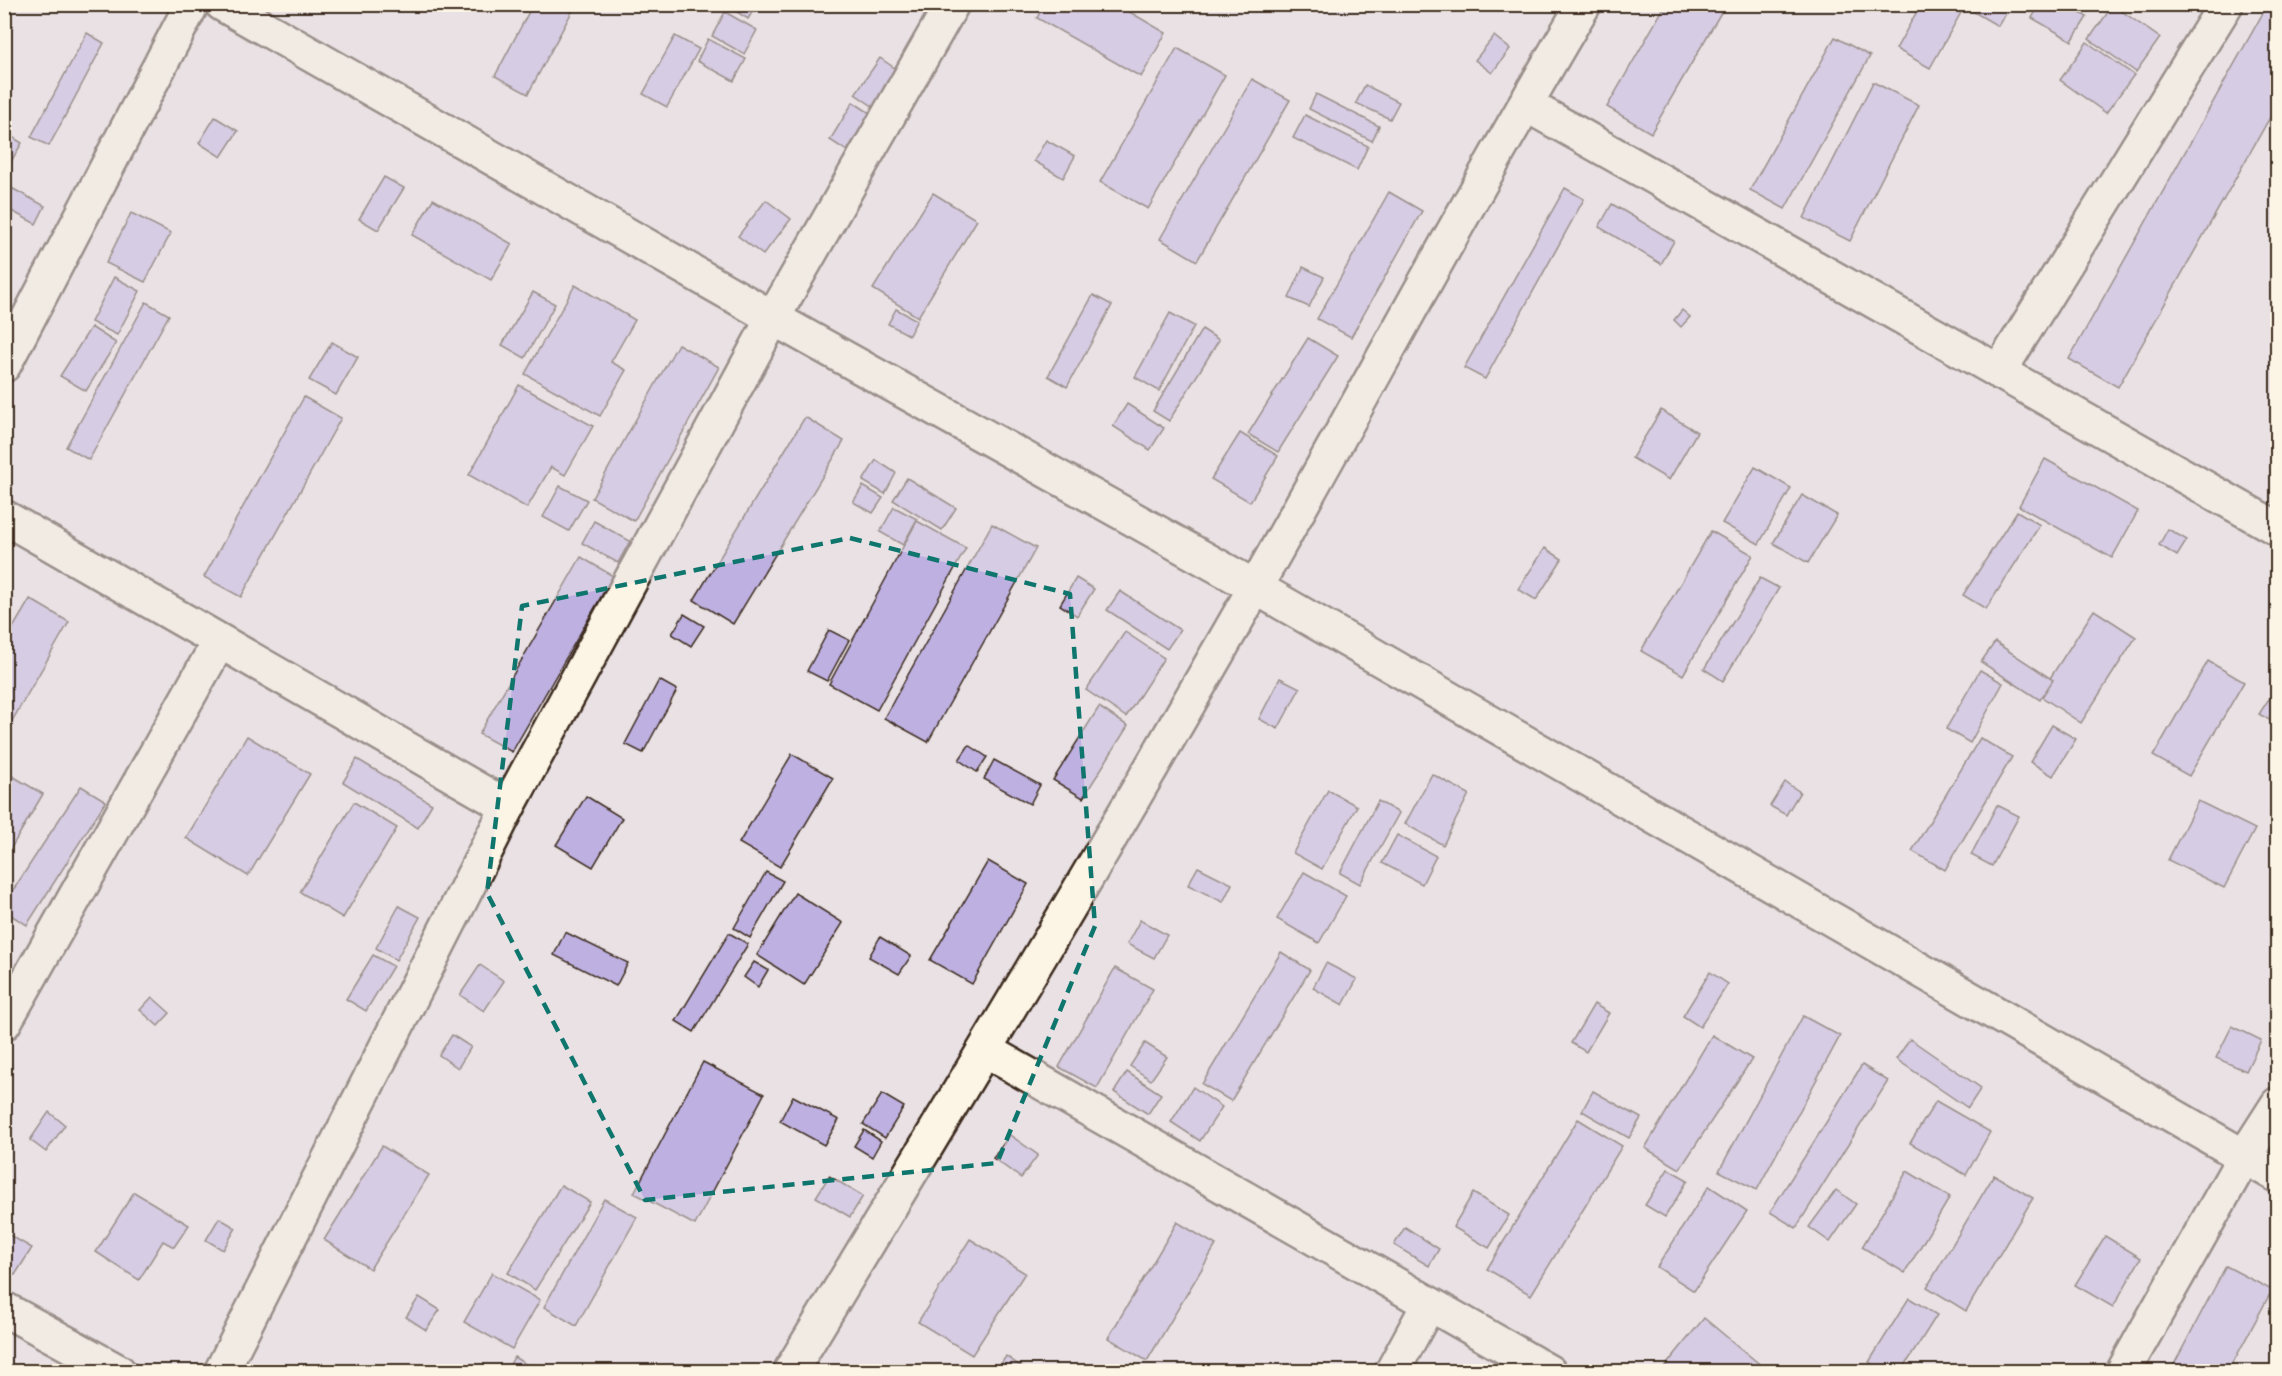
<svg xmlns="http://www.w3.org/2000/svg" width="2282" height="1376" font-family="Mali,sans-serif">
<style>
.building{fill:#beb1e2;stroke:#3b2a1e;stroke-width:1.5}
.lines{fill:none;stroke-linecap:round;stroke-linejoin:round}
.minor-casing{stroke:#3b2a1e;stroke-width:38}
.minor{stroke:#fcf5e5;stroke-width:33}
.marked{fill:none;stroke:#0f766e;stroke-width:4.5;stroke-dasharray:12 8;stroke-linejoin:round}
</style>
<rect width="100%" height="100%" fill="#e9e1e4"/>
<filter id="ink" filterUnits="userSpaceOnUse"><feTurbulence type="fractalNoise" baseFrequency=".0167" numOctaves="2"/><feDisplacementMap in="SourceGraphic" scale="12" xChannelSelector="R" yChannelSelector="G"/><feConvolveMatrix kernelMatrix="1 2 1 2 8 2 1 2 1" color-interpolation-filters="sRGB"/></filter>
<g filter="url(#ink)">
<!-- building -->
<g class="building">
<path d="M533,4H576L528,94L495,76Z"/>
<path d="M734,4H757L748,19L732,9Z"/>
<path d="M1044,4H1116L1166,33L1141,77L1037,18Z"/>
<path d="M1666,4H1726L1651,133L1607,107Z"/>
<path d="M1921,4H1955L1963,9L1930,68L1896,49Z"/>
<path d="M1960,4H2011L1998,26Z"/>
<path d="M2040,4H2066L2087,17L2072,41L2032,18Z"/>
<path d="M2268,4H2278V103L2118,387L2069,359Z"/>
<path d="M2113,5L2160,38L2136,72L2089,39Z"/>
<path d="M725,12L757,30L744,54L712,36Z"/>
<path d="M87,33L104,43L49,146L31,137Z"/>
<path d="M675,36L699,49L667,107L643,94Z"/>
<path d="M1494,36L1510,49L1492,73L1475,60Z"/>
<path d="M1835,37L1870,56L1785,209L1750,190Z"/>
<path d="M708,39L746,59L734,81L697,61Z"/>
<path d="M2087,42L2134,75L2106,113L2060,80Z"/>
<path d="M1177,48L1225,75L1148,209L1100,182Z"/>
<path d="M880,58L899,71L874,107L855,94Z"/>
<path d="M1252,79L1290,100L1197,261L1160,239Z"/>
<path d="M1873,82L1919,105L1850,241L1804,218Z"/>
<path d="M1365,85L1399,102L1390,119L1356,103Z"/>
<path d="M1316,94L1379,126L1372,141L1309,109Z"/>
<path d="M853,102L870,113L847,151L830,140Z"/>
<path d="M1305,115L1368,146L1357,170L1293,138Z"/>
<path d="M215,117L238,131L221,157L199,143Z"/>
<path d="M9,135L22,143L4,173V143Z"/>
<path d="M1046,140L1075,156L1063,178L1034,161Z"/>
<path d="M384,177L404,188L378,230L359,219Z"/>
<path d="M4,184L45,206L36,224L4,207Z"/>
<path d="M1565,188L1584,199L1485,379L1464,368Z"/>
<path d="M1389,192L1422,211L1351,337L1317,319Z"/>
<path d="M933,193L977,220L918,317L873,289Z"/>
<path d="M433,199L512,244L491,280L412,235Z"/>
<path d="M766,200L791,219L763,255L738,236Z"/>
<path d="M1612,204L1674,241L1661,264L1599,227Z"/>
<path d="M131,213L171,233L145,282L106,263Z"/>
<path d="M1303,267L1324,277L1309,307L1289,298Z"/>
<path d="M114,277L140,291L117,335L91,322Z"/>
<path d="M575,285L635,320L611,362L626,370L600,416L525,374Z"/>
<path d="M533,292L555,304L525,358L502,345Z"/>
<path d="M1093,295L1112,305L1067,387L1048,376Z"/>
<path d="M146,302L169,315L89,460L66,447Z"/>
<path d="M896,309L917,320L909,335L888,324Z"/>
<path d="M1682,310L1690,317L1681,327L1674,320Z"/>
<path d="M1170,313L1194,326L1159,391L1135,377Z"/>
<path d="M91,327L116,343L86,391L60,376Z"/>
<path d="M1202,329L1219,340L1169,421L1153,411Z"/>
<path d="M1308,338L1338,356L1278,452L1248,434Z"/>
<path d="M332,342L358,357L336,395L309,380Z"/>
<path d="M678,344L719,367L634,521L592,498Z"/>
<path d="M519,385L593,426L565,475L551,467L527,508L469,475Z"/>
<path d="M304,397L341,418L241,597L204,577Z"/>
<path d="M1127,404L1164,428L1150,450L1113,426Z"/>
<path d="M1661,410L1697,432L1669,480L1632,458Z"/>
<path d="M805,417L844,441L733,624L694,600Z"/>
<path d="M1240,433L1278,456L1250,502L1211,479Z"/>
<path d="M2045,459L2138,511L2112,558L2019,506Z"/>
<path d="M876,460L896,473L885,494L863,481Z"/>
<path d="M1755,467L1791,488L1759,544L1722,523Z"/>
<path d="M907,478L956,508L942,530L893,500Z"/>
<path d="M560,486L587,500L569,531L543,517Z"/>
<path d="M863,486L883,498L873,513L853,502Z"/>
<path d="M1802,495L1837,515L1808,563L1773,543Z"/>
<path d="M894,507L917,519L903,545L880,532Z"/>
<path d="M2017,511L2040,525L1986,609L1963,595Z"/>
<path d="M594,521L630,541L618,563L582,543Z"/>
<path d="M917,521L966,548L877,710L829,684Z"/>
<path d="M992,524L1036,548L928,742L884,718Z"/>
<path d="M2168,529L2187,540L2177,556L2159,545Z"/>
<path d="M1711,531L1753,555L1683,675L1641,651Z"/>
<path d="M1545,548L1562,559L1536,600L1518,589Z"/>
<path d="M581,557L613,576L512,752L479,734Z"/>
<path d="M1076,578L1094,589L1077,616L1060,605Z"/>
<path d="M1760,578L1779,588L1723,681L1704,669Z"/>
<path d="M1120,591L1180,630L1167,649L1107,610Z"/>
<path d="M30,599L69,622L12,721L4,717V643Z"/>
<path d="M2094,610L2136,637L2081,723L2039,695Z"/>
<path d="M684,614L704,626L691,646L672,634Z"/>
<path d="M829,630L849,640L827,681L807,671Z"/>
<path d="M1125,632L1164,658L1126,717L1086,690Z"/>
<path d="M1995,642L2053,680L2040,700L1981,662Z"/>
<path d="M2208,661L2244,682L2189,776L2153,756Z"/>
<path d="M1980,670L2003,683L1970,743L1946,729Z"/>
<path d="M1280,678L1300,688L1278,729L1259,719Z"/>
<path d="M659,680L677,690L643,753L625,744Z"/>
<path d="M2278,685V725L2259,714Z"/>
<path d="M1099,707L1128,726L1083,798L1053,780Z"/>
<path d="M2052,725L2076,739L2053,776L2030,762Z"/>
<path d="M247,736L310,774L248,876L186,838Z"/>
<path d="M1980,738L2012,757L1945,870L1912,851Z"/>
<path d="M969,745L987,757L977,772L959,760Z"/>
<path d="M792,754L833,778L780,867L739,843Z"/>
<path d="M357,759L432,804L418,828L343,782Z"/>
<path d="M994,760L1040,785L1030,804L984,779Z"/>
<path d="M4,771L43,794L4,860Z"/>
<path d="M1432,774L1469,794L1443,845L1405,824Z"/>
<path d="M1785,782L1800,792L1786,815L1770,806Z"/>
<path d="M81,786L106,801L27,925L4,911V904Z"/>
<path d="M1328,790L1357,806L1322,869L1293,853Z"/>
<path d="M586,796L622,818L593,867L556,845Z"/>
<path d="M1378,801L1399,813L1360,884L1340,873Z"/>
<path d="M2198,801L2255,829L2224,888L2168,860Z"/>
<path d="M354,802L397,828L343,918L300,892Z"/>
<path d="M1997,805L2019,816L1992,866L1971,855Z"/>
<path d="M1397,835L1436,856L1422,884L1382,863Z"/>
<path d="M988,861L1028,884L972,984L930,960Z"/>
<path d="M1198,867L1232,884L1223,902L1188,885Z"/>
<path d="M766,872L783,881L750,938L734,928Z"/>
<path d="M1304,872L1346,896L1319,943L1277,919Z"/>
<path d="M795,893L843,923L804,985L757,955Z"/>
<path d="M399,906L420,917L396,960L376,948Z"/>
<path d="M1140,920L1167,935L1154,958L1127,944Z"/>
<path d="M565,932L628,963L616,986L554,955Z"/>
<path d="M729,933L748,944L694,1032L676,1021Z"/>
<path d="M880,937L911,956L899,974L869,957Z"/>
<path d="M1281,952L1310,970L1231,1101L1202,1084Z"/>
<path d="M373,955L393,966L366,1011L346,999Z"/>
<path d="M754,962L768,970L758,987L744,977Z"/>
<path d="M1326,963L1357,979L1343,1005L1313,988Z"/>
<path d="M480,965L504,981L484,1011L460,995Z"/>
<path d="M1115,968L1153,989L1097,1088L1059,1067Z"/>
<path d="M1710,972L1728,984L1700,1027L1683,1016Z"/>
<path d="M152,997L170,1013L158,1026L140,1010Z"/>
<path d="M1594,1004L1609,1013L1586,1052L1571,1043Z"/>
<path d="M1803,1016L1840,1036L1757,1190L1719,1171Z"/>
<path d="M2232,1026L2261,1040L2246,1071L2216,1058Z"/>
<path d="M452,1035L471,1047L458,1068L439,1055Z"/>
<path d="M1712,1035L1752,1059L1680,1169L1645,1148Z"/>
<path d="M1910,1039L1981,1088L1968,1108L1896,1059Z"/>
<path d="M1145,1043L1167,1057L1151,1080L1130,1066Z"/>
<path d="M703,1062L764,1094L695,1225L634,1193Z"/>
<path d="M1862,1065L1888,1081L1796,1228L1770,1212Z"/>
<path d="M1127,1072L1161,1094L1148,1114L1114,1092Z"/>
<path d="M1193,1087L1222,1107L1200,1141L1171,1122Z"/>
<path d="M1593,1091L1641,1118L1629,1138L1582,1111Z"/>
<path d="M882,1094L904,1107L885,1138L863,1124Z"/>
<path d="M793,1096L839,1120L824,1145L780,1121Z"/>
<path d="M1936,1101L1990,1132L1966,1175L1910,1143Z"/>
<path d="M49,1112L65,1125L46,1152L30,1140Z"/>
<path d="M1578,1119L1622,1146L1531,1295L1487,1269Z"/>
<path d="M864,1130L881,1141L872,1157L854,1146Z"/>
<path d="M1010,1135L1038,1155L1021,1178L993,1158Z"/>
<path d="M382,1146L429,1175L370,1269L324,1240Z"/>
<path d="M1668,1169L1688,1180L1665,1217L1645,1205Z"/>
<path d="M1907,1171L1950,1197L1905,1273L1862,1247Z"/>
<path d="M1994,1175L2033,1198L1966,1311L1927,1287Z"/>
<path d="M829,1176L863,1196L850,1217L816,1197Z"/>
<path d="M561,1185L590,1202L535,1290L508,1273Z"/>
<path d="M1709,1186L1747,1211L1694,1291L1657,1267Z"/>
<path d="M1836,1190L1856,1204L1830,1242L1809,1227Z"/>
<path d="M134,1192L189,1225L174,1247L163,1241L139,1280L96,1252Z"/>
<path d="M1473,1193L1509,1215L1489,1248L1453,1227Z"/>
<path d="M604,1199L637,1217L576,1326L544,1307Z"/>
<path d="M219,1218L236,1228L223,1250L206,1240Z"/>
<path d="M1177,1222L1216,1245L1147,1361L1108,1338Z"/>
<path d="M1405,1227L1439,1249L1429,1266L1394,1245Z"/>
<path d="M4,1232L32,1248L15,1275L4,1269Z"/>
<path d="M2105,1236L2141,1258L2113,1307L2075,1285Z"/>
<path d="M970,1239L1025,1273L972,1355L918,1322Z"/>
<path d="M2226,1266L2272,1290L2228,1372H2170Z"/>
<path d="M492,1273L540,1300L512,1349L464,1322Z"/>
<path d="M419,1297L440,1310L426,1330L406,1317Z"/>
<path d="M1909,1298L1937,1315L1901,1372H1884L1869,1362Z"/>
<path d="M1704,1318L1769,1372H1666L1663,1369Z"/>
<path d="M1006,1356L1029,1372H996Z"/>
<path d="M514,1357L539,1372H506Z"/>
</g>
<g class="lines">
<!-- minor casing -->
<g class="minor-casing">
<g id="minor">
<path d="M222,4L773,318L1255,587L2278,1176"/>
<path d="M1525,104L2278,529"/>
<path d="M4,365L192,4"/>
<path d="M1999,372L2226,4"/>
<path d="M4,517L508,807"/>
<path d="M4,1023L219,642"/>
<path d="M985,1050L1549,1372"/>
<path d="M4,1309L119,1372"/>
<path d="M221,1372L508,807L773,318L952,4"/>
<path d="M790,1372C948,1111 1105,851 1256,586C1366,392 1470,196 1584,4"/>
<path d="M1392,1372L1429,1304"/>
<path d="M2123,1372L2244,1157L2278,1104"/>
</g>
</g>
<!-- minor -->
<use href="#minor" class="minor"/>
</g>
</g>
<!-- marked area -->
<path d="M0 0H2282V1376H0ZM850,538L1070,594L1095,926L997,1163L645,1200L487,893L522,606Z" fill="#e9e1e4" fill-opacity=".55" fill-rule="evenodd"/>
<path class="marked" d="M850,538L1070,594L1095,926L997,1163L645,1200L487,893L522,606Z"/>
<!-- margin -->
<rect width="2282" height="1376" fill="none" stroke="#fcf5e5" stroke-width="24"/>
<rect x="12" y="12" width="2258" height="1352" fill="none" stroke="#3b2a1e" stroke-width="2" filter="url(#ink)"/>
</svg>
